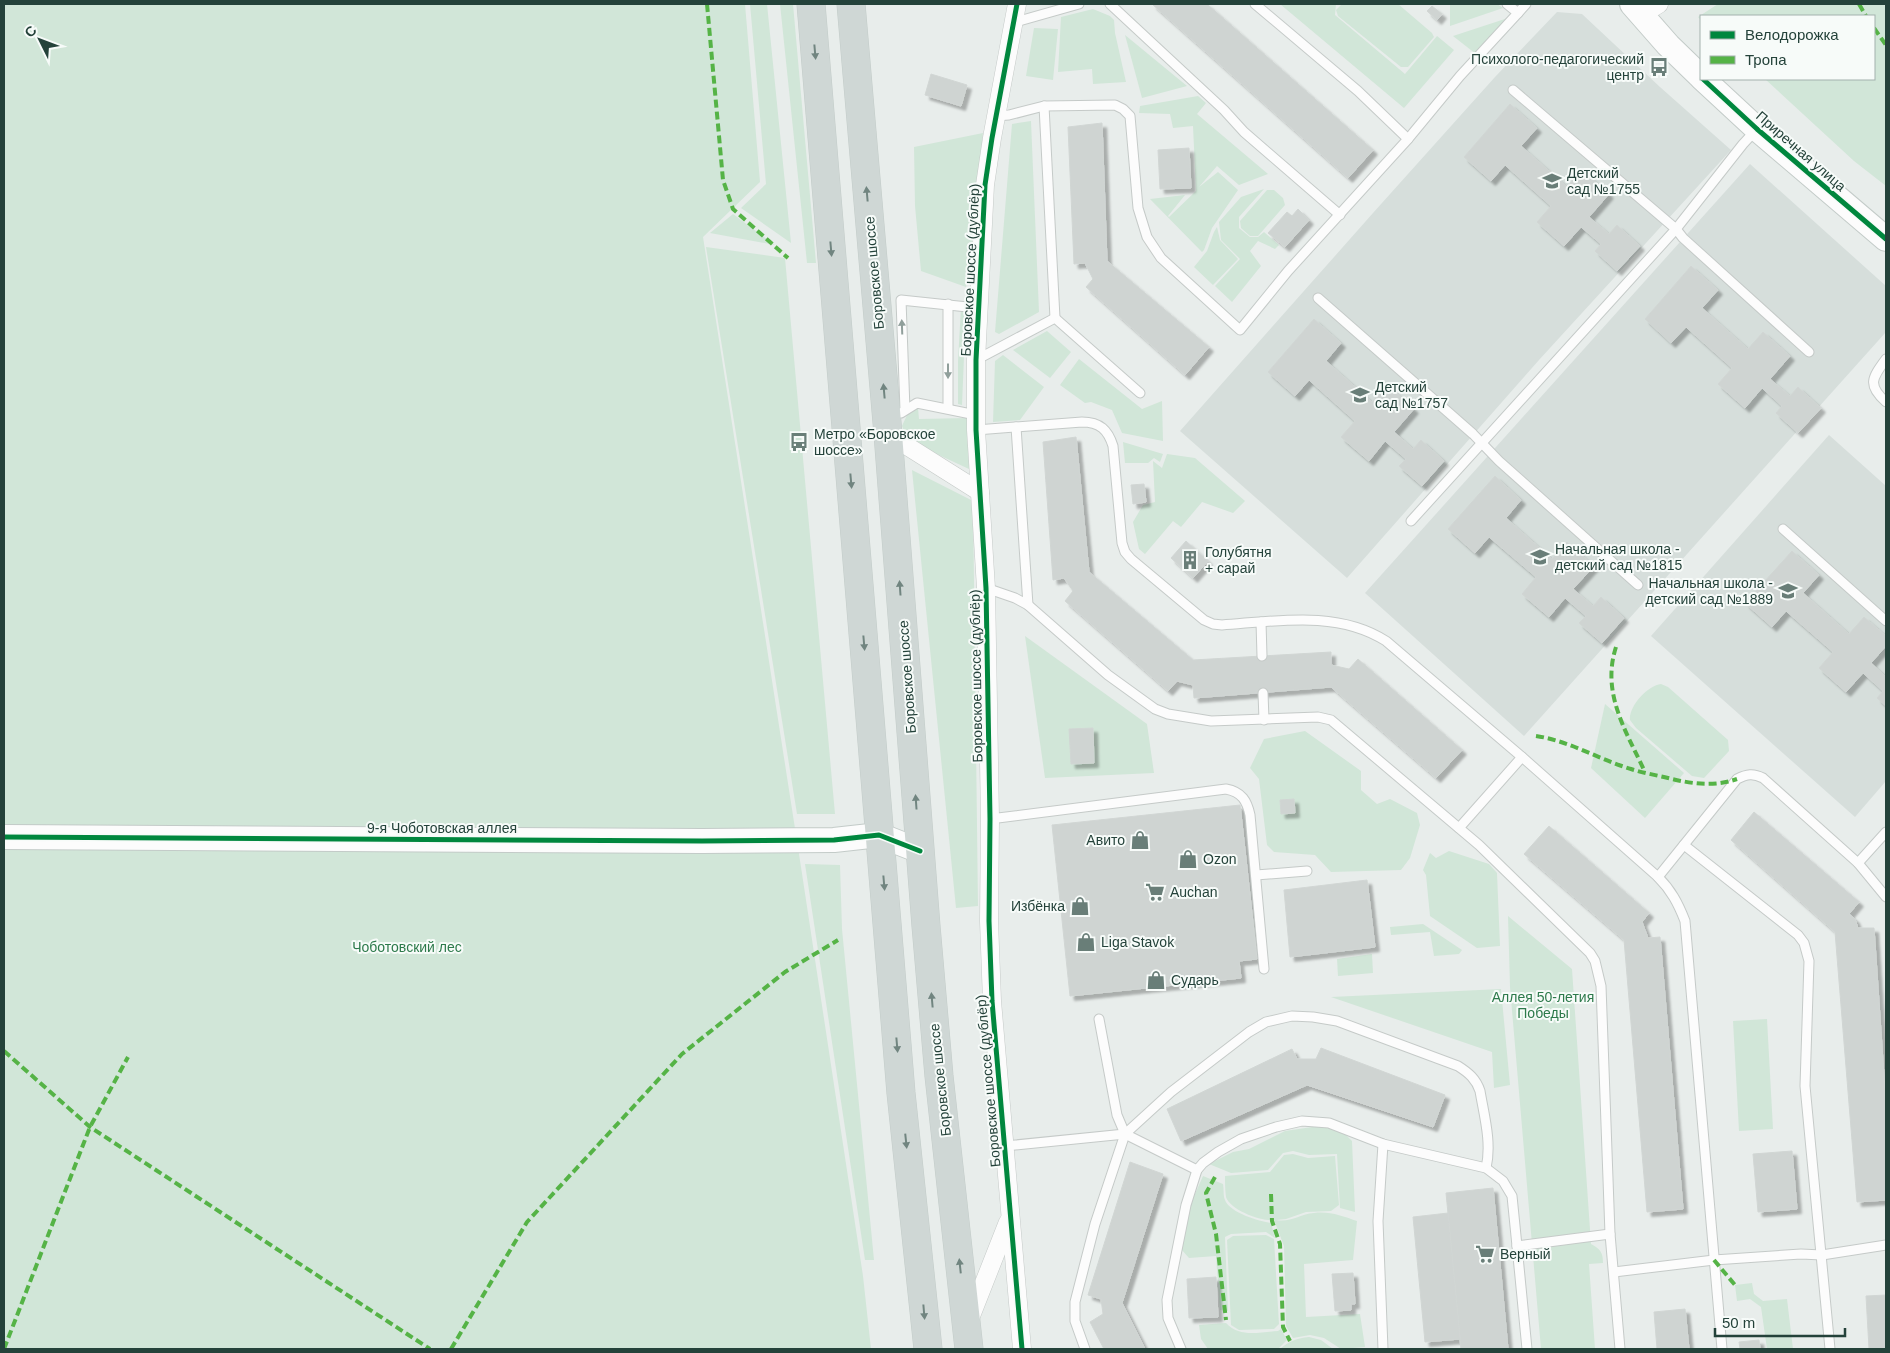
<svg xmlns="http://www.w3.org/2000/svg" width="1890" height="1353" font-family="Helvetica,sans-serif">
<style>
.built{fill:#d6dedb}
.green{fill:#d1e6d8}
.building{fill:#cfd4d2;stroke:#d1d6d4;filter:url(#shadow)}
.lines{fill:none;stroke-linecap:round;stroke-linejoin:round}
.lane-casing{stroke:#c5cac8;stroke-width:11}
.street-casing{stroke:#c5cac8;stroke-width:19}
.secondary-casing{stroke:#c3cbc8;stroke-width:26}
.primary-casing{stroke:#c3ccc9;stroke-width:29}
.lane{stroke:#fcfcfc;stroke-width:9}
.street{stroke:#fcfcfc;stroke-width:18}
.secondary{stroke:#fcfcfc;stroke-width:24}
.primary{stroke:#cfd7d5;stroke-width:28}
.quiet{stroke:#55b346;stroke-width:4;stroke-dasharray:8 4;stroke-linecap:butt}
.cycleway-casing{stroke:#f7fbf9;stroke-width:8}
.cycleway{stroke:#00873e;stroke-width:5}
.oneway{fill:#718580}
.oneway2{fill:#909f9b}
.labels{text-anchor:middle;stroke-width:4;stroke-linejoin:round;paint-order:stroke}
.poi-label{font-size:14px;fill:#24423a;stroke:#f7fbf9;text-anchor:start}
.street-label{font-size:14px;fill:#24423a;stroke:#f7fbf9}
.park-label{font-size:14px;fill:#2d7a4b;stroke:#f7fbf9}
</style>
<defs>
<filter id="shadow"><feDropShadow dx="4.5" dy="4.5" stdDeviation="1" flood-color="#0004"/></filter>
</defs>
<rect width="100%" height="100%" fill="#e8edeb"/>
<!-- built -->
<g class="built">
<path d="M1557,12L1582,14L1660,87L1731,150L1539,360L1347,578L1180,431L1373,213L1495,77Z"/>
<path d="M1750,164L1886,286V332L1524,736L1365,593Z"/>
<path d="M1829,435L1886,486V781L1855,817L1651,636Z"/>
</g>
<!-- green -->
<g class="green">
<path d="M4,4H745L760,182L703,237L801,867L863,1276L871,1349H4Z"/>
<path d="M750,4H767L791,243L741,208L766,184Z"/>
<path d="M780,4H793L816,263H807Z"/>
<path d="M1280,4H1336L1335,15L1405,74L1437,36L1454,50L1404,108Z"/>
<path d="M1342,4H1398L1432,33L1434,37L1408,67H1401L1338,16L1336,10Z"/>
<path d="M1450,4H1497L1503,8L1450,26Z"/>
<path d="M1718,4H1884L1886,8V186L1854,161L1765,79H1874V16H1701V20L1698,17Z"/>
<path d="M1093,9L1110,16L1114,20L1115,33L1126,82L1093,84L1092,69L1058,72L1061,17Z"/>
<path d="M1511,17L1476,54L1453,36Z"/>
<path d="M1034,28L1058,29L1053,80L1026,76Z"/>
<path d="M1125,35L1187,86L1142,98Z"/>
<path d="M1198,96L1206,103L1197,114L1268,174L1239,185L1217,166L1199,187L1218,172L1238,190L1212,228L1204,250L1187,234L1204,250L1202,252L1150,199L1185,195L1168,216L1169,217L1196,191L1193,126L1173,128L1170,114L1139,113L1140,106Z"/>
<path d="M1031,121L1039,312L999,334L995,332L1012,124Z"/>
<path d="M983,133L979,171L976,215L966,287L921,271L915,206L914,147Z"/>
<path d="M1264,189L1239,217V228L1250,237H1258L1264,232L1279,245L1275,249L1258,241L1250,251L1261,266L1232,302L1215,286L1240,259L1221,240L1219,222L1241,197Z"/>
<path d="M1267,190H1274L1283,198L1285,205L1258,236H1250L1241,228L1240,221Z"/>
<path d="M733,214L775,245L710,233Z"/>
<path d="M1217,227L1220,240L1238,259L1213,285L1194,267L1207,251L1214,232Z"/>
<path d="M706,247L785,258L835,814H797Z"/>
<path d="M961,307L966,309L962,405L958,404V361Z"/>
<path d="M1047,331L1071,352L1050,378L1013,350Z"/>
<path d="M1003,355L1044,387L1020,420L993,422L995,361Z"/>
<path d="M1079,359L1142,409L1162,401L1163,441L1122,433L1112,410L1091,402L1085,403L1060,385Z"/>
<path d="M918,408L919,419L968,418L969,469L913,443L906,436L902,426L907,415Z"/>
<path d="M1123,442L1163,454L1160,462L1154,458L1148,463H1125Z"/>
<path d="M1167,454L1195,458L1245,501L1233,513L1202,502L1181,527L1173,521L1145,554L1139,549L1133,522L1143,505L1155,502L1153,461L1162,468Z"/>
<path d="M912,470L973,501L978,906L956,908Z"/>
<path d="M1025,636L1147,724L1154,773L1045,778Z"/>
<path d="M1661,684L1668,687L1728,740L1729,751L1704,778L1692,776L1636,728L1630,720C1628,707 1648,685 1661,684Z"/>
<path d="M1605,704L1684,773L1645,818L1591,768Z"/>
<path d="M1305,731L1361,771V790L1377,804L1390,799L1417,813L1420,825L1410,858L1401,870L1331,872L1315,855L1274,852L1267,845L1259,779L1250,768L1264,739Z"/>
<path d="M1449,851L1489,864L1497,873L1500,946L1477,948L1430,916L1426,875L1423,870L1430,853L1436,858Z"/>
<path d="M805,864L840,865L842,929L874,1260H865Z"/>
<path d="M1508,916L1572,969L1591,1244C1600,1249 1603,1252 1603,1263L1589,1264L1595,1349H1541L1510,987Z"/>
<path d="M1423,924L1462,950L1459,954L1434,956L1430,932L1391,935L1390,927Z"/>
<path d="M1372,954L1373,973L1338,976L1337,959Z"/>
<path d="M1501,989L1510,1085L1494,1088L1492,1052L1331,997Z"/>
<path d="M1767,1019L1773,1129L1739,1131L1733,1021Z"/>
<path d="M1319,1126L1343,1132L1352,1141L1355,1212L1340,1208L1337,1154L1309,1155L1293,1151L1283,1153L1268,1170L1231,1173L1209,1164L1233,1152L1249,1149L1285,1131Z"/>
<path d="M1293,1154L1308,1158L1335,1156L1339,1205L1331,1211L1306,1212L1286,1219L1276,1220C1290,1223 1300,1214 1314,1213C1330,1211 1342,1216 1357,1221L1353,1260L1304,1264L1306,1317L1360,1314L1365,1347L1341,1349L1324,1338L1310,1335L1293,1338L1286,1326L1284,1246L1274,1220C1262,1222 1230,1210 1226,1197C1225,1190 1225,1183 1225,1176L1270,1172L1284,1155Z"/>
<path d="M1203,1176L1223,1184C1224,1188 1223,1196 1225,1200C1230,1213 1259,1221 1271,1223L1275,1238L1266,1232L1231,1234L1225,1237L1228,1311L1220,1310L1216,1256L1189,1258L1181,1249L1191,1203Z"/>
<path d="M1266,1235L1274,1239L1279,1324L1274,1329L1239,1330L1231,1325L1227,1240L1233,1236Z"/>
<path d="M1752,1283L1754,1294L1763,1301L1787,1299L1793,1349H1767L1761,1307L1750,1299L1737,1301L1735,1285Z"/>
<path d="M1226,1323C1240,1338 1259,1332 1278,1331L1281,1329L1287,1340L1278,1349H1208L1201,1339L1199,1325Z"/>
<path d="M1309,1337L1321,1340L1333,1349H1280C1289,1341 1297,1338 1309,1337Z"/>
</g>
<!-- building -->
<g class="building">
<path d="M1152,4H1207L1373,150L1348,178Z"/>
<path d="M1432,6L1442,14L1437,20L1427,11Z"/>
<path d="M931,74L967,85L961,106L925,95Z"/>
<path d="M1510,104L1537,128L1521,146L1567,187L1582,170L1609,194L1589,217L1609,234L1617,225L1640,246L1617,271L1595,251L1601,244L1581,227L1564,246L1537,222L1551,206L1505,165L1491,181L1464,157Z"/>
<path d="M1102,123L1107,261L1209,347L1185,375L1086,287L1093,279L1085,263L1074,264L1068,127Z"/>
<path d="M1189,148L1191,188L1160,189L1158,150Z"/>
<path d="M1298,209L1309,220L1285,247L1268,233L1287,212L1292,216Z"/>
<path d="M1691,266L1718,290L1702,308L1748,349L1763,332L1790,356L1770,379L1790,396L1798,387L1821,408L1798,433L1776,413L1782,406L1762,388L1745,408L1718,384L1732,368L1686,327L1671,343L1645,319Z"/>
<path d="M1314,319L1341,343L1326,361L1372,402L1387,385L1414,409L1394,432L1413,449L1421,440L1444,461L1422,486L1399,466L1406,459L1385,441L1369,461L1341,437L1355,421L1309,380L1295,396L1268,372Z"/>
<path d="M1076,437L1089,572L1193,660L1331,652V665L1349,669L1358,659L1462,750L1436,778L1331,687L1194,698L1193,685L1177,681L1168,691L1065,601L1073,591L1064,578L1053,580L1043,442Z"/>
<path d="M1495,476L1521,500L1506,518L1552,559L1567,542L1594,566L1573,589L1593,606L1601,597L1624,618L1602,643L1579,623L1586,616L1565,598L1549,617L1522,594L1536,577L1489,537L1475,553L1448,529Z"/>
<path d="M1144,484L1146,502L1133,504L1131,485Z"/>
<path d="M1186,541L1208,561L1193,578L1171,558Z"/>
<path d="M1792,551L1819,575L1803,593L1849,634L1864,617L1886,636V646L1871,663L1886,677V706L1877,698L1883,691L1863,673L1846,692L1819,668L1833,652L1786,611L1772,627L1745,603Z"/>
<path d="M1093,728L1094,763L1071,764L1069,729Z"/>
<path d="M1294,799L1295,813L1281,814L1280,800Z"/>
<path d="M1240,805L1257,959L1239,961L1241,978L1070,996L1052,825Z"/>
<path d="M1754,812L1859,902L1849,914L1855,919L1858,928H1874L1886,1106V1200L1857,1202L1835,932L1731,840Z"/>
<path d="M1549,826L1649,913L1642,922L1648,938L1660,937L1683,1209L1647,1212L1624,940L1524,854Z"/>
<path d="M1367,880L1375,947L1290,957L1284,890Z"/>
<path d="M1321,1048L1445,1095L1433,1127L1307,1085L1181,1141L1167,1109L1292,1049L1297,1059H1316Z"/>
<path d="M1792,1151L1797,1209L1758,1212L1753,1154Z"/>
<path d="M1130,1162L1163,1174L1122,1303L1145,1349H1104L1090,1322L1103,1314L1101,1299L1088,1295Z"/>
<path d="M1493,1188L1508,1349H1461L1446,1193Z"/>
<path d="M1448,1213L1460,1339L1425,1342L1413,1217Z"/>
<path d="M1353,1273L1355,1304H1351V1310L1335,1311L1332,1274Z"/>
<path d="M1216,1277L1218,1317L1189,1318L1187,1279Z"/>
<path d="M1886,1295V1349H1869L1866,1296Z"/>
<path d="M1685,1309L1689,1349H1657L1654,1312Z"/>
<path d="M1759,1340L1760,1349H1740L1739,1342Z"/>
</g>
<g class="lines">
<!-- lane casing -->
<g class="lane-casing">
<g id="lane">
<path d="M1110,4L1224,110L1244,132L1340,215"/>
<path d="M1255,4L1358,91L1408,139"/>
<path d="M1507,4L1518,13L1526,4"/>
<path d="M1012,23L1079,4"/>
<path d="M1513,90L1676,229L1683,238L1809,352"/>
<path d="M1044,106L1055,318"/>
<path d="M995,116L1009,115L1044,106L1115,105L1123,109L1130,116L1138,208L1147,237L1161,258L1240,330L1288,271L1408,139L1460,76L1518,13"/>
<path d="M1318,298L1473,434L1499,461L1638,585"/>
<path d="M948,304V408"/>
<path d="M1886,359C1872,378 1867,385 1886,402"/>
<path d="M976,360L1055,318L1140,393"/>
<path d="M905,410L901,300L977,308"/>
<path d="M901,413L917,403L976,415"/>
<path d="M1016,427L1028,605"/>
<path d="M976,430L1082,422C1100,422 1108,430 1113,446L1122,543L1125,552L1131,559L1204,620L1213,624L1222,625C1277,621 1338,610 1386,641L1522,757L1658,877L1737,779C1747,774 1753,773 1763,778L1858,863L1886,897"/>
<path d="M1411,521L1676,229L1743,144L1757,129"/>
<path d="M1783,529L1886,621"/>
<path d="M986,588L1015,598L1028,605L1108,675L1155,709L1168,714L1211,721L1318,717L1331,720L1479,845L1590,953L1595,961L1601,986L1610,1234L1620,1349"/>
<path d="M1261,622L1262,656"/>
<path d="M1263,693L1264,720"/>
<path d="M990,819L1226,789C1242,792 1247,801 1250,815L1264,969"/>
<path d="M1459,828L1522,757"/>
<path d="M1684,845L1798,935L1804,943L1809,961L1805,1086L1830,1349"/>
<path d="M1858,863L1886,832"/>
<path d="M1256,875L1307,871"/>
<path d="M1658,877C1671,890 1678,903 1685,921L1722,1349"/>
<path d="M1099,1019L1117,1115L1125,1134"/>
<path d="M1383,1144L1378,1221L1383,1349"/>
<path d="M1005,1146L1125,1134L1197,1170"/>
<path d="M1614,1272L1714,1260L1801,1254L1822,1255L1886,1245"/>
<path d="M1085,1349L1075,1321V1302L1095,1224L1125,1134L1171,1092L1249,1032L1266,1022L1292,1016L1313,1017L1337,1021L1458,1066C1469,1073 1476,1079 1480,1091C1484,1115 1492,1143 1486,1168"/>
<path d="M1181,1349L1168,1318L1167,1300L1186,1205L1197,1170L1203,1163L1218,1152L1241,1139L1276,1127L1302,1121L1329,1123L1383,1144L1486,1168L1503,1181L1512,1196L1517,1246"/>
<path d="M1527,1349L1517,1246L1610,1234"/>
</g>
</g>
<!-- street casing -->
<g class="street-casing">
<g id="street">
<path d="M1017,4L992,138L985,185L976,360V430L986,588L990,819L989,921L992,1001L1022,1349"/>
<path d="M1641,15L1659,4"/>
<path d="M888,434L980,492"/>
<path d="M969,1321L1008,1222"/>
</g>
</g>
<!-- secondary casing -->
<g class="secondary-casing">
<g id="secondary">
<path d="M1632,4L1668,45L1701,77"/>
<path d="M1703,79L1757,129L1886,239"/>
<path d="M4,837L702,841L834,840L879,835L920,851"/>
</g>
</g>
<!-- primary casing -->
<g class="primary-casing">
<g id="primary">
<path d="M811,4L901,1093L928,1349"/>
<path d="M851,4L888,434L926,926L939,1076L969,1349"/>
</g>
</g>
<!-- lane -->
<use href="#lane" class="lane"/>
<!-- street -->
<use href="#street" class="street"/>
<!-- secondary -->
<use href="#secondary" class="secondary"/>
<!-- primary -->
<use href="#primary" class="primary"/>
<!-- quiet -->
<g class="quiet">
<path d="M707,4L723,180L733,209L788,258"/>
<path d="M1859,4L1866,16"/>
<path d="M1874,28L1886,45"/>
<path d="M1616,647C1601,693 1626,731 1645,772"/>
<path d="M1536,736C1570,741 1598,759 1631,769C1643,773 1656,775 1668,778C1692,784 1714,787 1737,779"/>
<path d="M4,1051L90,1127L430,1349"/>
<path d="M1215,1177L1206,1193L1216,1234L1226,1320"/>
<path d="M1271,1194L1272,1221L1280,1244L1283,1327L1290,1341"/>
<path d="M1714,1260L1735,1285"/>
<path d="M4,1349L90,1127L128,1057"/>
<path d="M451,1349L527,1222L682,1054L785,972L838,940"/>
</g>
<!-- cycleway casing -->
<g class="cycleway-casing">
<g id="cycleway">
<path d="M1017,4L992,138L985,185L976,360V430L986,588L990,819L989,921L992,1001L1022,1349"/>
<path d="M1703,79L1757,129L1886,239"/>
<path d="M4,837L702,841L834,840L879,835L920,851"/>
</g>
</g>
<!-- cycleway -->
<use href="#cycleway" class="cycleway"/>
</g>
<!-- one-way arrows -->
<defs><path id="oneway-solid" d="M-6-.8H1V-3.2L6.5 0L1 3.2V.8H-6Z" transform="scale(1.25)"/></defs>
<g class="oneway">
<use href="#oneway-solid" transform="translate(815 52) rotate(85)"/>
<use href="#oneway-solid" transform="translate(867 194) rotate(-95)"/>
<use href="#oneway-solid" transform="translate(831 249) rotate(85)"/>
<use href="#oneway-solid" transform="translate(884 391) rotate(-95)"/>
<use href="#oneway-solid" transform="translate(851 481) rotate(85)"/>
<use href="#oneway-solid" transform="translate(900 588) rotate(-94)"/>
<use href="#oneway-solid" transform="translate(864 643) rotate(85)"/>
<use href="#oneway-solid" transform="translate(916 802) rotate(-94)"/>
<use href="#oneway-solid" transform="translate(884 883) rotate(85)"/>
<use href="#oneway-solid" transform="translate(932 1000) rotate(-95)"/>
<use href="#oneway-solid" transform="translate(897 1045) rotate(85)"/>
<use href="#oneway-solid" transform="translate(906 1141) rotate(84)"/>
<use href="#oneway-solid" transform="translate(960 1266) rotate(-96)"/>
<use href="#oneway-solid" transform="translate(924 1312) rotate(85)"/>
</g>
<g class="oneway2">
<use href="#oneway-solid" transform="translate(902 327) rotate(-92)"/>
<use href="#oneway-solid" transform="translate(948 371) rotate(90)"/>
</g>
<!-- icons -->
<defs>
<g id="bus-bare" transform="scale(1.5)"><path d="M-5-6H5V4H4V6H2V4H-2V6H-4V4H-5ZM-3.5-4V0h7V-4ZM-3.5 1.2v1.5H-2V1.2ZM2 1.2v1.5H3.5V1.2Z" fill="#697e78" stroke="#f7fbf9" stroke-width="2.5" paint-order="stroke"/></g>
<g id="school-bare" transform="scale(1.5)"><path d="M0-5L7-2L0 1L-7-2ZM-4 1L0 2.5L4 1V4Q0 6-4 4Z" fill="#697e78" stroke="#f7fbf9" stroke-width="2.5" paint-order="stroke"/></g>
<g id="building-bare" transform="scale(1.5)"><path d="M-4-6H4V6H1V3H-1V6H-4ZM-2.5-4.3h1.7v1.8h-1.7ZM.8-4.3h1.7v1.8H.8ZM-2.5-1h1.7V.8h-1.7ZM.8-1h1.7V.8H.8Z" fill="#697e78" stroke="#f7fbf9" stroke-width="2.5" paint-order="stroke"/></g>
<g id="shop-bare" transform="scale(1.5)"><path d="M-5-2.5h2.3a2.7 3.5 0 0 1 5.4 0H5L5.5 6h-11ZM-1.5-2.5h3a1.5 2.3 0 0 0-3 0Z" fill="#697e78" stroke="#f7fbf9" stroke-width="2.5" paint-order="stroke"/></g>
<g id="supermarket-bare" transform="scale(1.5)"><path d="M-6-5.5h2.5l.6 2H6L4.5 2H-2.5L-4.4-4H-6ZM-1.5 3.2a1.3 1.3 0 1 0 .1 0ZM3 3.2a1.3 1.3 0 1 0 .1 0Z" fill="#697e78" stroke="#f7fbf9" stroke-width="2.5" paint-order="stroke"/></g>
</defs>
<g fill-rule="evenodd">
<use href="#bus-bare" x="1659" y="67"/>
<use href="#school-bare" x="1552" y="181"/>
<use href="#school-bare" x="1360" y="395"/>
<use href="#bus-bare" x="799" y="442"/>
<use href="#school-bare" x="1540" y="557"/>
<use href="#building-bare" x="1190" y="560"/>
<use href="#school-bare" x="1788" y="591"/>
<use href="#shop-bare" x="1140" y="840"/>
<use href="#shop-bare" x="1188" y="859"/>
<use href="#supermarket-bare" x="1155" y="892"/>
<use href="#shop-bare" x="1080" y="906"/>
<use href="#shop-bare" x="1086" y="942"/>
<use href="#shop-bare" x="1156" y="980"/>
<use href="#supermarket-bare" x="1485" y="1254"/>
</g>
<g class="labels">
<!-- poi labels -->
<g class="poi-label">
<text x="1644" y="64" text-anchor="end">Психолого-педагогический<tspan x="1644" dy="16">центр</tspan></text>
<text x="1567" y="178">Детский<tspan x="1567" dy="16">сад №1755</tspan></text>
<text x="1375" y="392">Детский<tspan x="1375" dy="16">сад №1757</tspan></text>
<text x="814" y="439">Метро «Боровское<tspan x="814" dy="16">шоссе»</tspan></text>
<text x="1555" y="554">Начальная школа -<tspan x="1555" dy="16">детский сад №1815</tspan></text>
<text x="1205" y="557">Голубятня<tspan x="1205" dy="16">+ сарай</tspan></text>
<text x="1773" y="588" text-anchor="end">Начальная школа -<tspan x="1773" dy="16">детский сад №1889</tspan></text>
<text x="1125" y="845" text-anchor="end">Авито</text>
<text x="1203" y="864">Ozon</text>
<text x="1170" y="897">Auchan</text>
<text x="1065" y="911" text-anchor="end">Избёнка</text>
<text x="1101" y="947">Liga Stavok</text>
<text x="1171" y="985">Сударь</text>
<text x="1500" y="1259">Верный</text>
</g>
<!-- street labels -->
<g class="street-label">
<text transform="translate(1801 151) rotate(41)" y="5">Приречная улица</text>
<text transform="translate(970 270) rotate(-87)" y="5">Боровское шоссе (дублёр)</text>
<text transform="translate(874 273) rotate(-95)" y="5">Боровское шоссе</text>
<text transform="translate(976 676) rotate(-91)" y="5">Боровское шоссе (дублёр)</text>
<text transform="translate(907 677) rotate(-94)" y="5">Боровское шоссе</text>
<text x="442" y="833">9-я Чоботовская аллея</text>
<text transform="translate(940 1080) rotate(-96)" y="5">Боровское шоссе</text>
<text transform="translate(988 1081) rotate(-95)" y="5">Боровское шоссе (дублёр)</text>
</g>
<!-- park labels -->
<g class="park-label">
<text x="407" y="952">Чоботовский лес</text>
<text x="1543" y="1002">Аллея 50-летия<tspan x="1543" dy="16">Победы</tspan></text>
</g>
</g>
<!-- border -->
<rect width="1890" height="1353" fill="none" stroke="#24423a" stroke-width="10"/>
<!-- legend -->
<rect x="1700" y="15" width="175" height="65" fill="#f7fbf9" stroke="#a3b1ad"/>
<rect x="1710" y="31" width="25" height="8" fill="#00873e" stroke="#a3b1ad"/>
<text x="1745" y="40" font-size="15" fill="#24423a">Велодорожка</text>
<rect x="1710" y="56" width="25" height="8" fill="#55b346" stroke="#a3b1ad"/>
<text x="1745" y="65" font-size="15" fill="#24423a">Тропа</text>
<!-- north arrow -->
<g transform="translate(40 40) rotate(312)" stroke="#f7fbf9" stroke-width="4" paint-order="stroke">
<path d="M0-4L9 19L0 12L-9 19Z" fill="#24423a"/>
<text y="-8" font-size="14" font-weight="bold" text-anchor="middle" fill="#24423a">С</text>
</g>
<!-- scale -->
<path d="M1715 1328v8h130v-8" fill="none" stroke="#24423a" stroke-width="2.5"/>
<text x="1722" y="1328" font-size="15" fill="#24423a" stroke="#f7fbf9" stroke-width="4" paint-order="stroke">50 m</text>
</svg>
